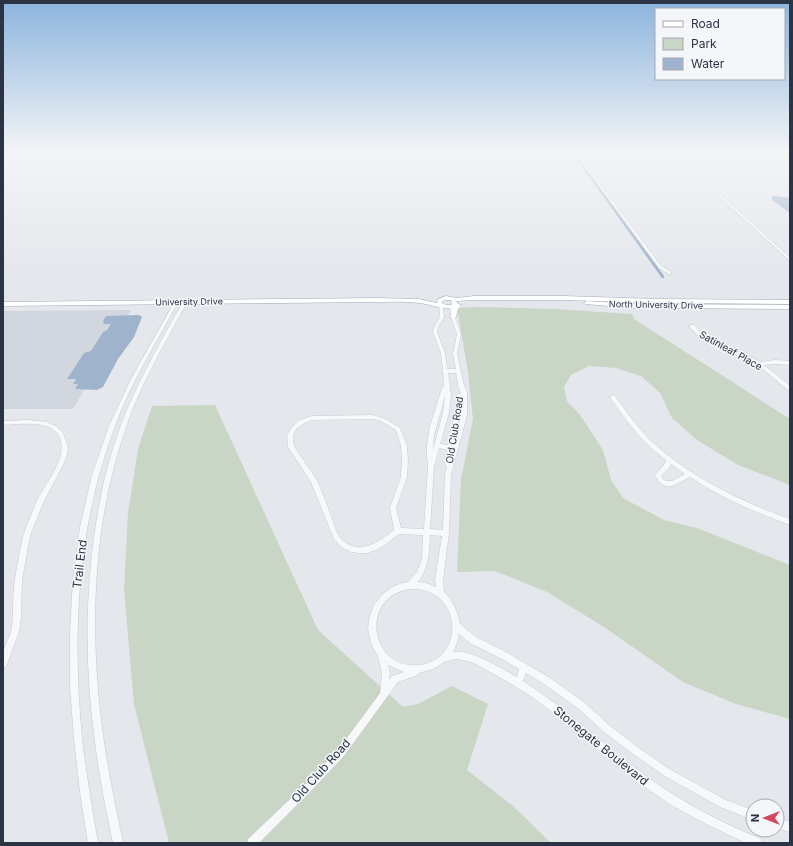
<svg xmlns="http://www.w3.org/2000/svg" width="793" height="846" font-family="Inter,sans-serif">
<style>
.built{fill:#d2d6de}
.green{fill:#c9d6c5}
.water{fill:#9fb4cc}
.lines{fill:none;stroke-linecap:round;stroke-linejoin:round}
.canal{fill:#9fb4cc;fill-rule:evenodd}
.minor-casing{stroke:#a9aeb7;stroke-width:0.5}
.major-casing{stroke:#a3abb8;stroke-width:1}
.minor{fill:#f7f8fa;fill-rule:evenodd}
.major{fill:#fff;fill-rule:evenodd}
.labels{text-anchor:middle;stroke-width:3;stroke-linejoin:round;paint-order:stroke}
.far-street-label{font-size:9px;fill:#2b3445;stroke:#f4f6f9}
.street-label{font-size:10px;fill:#2b3445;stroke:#f4f6f9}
.near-street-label{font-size:12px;fill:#2b3445;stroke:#f4f6f9}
</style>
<rect width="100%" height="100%" fill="#e4e7ec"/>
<!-- built -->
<path class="built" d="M131,310L73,409H3V311Z"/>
<!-- green -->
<g class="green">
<path d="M476,307L555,309L632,314L634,319L790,419V485L738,465L697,440L672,418L660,393L641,376L616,368L589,366L571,375L564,387L567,401L580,415L603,450L611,480L623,498L664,520L697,528L790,565V719L736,704L683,682L604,627L547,592L495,571L457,572L461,479L473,419L468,372L457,308Z"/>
<path d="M215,405L318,630L403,707L418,704L452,686L488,704L467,770L513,806L551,843H169L134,704L124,590L128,513L138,449L152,406Z"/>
</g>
<!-- water -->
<g class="water">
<path d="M775,196L790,198V213L772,200V197Z"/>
<path d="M139,315L142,317L134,337L118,359L103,387L97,390L75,389L78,384H73L76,379H67L84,353L91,351L103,332L107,330L111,324H104L103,321L106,316Z"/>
</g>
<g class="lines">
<!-- canal -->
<path class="canal" d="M572,153H574L664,276V278H662Z"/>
<!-- minor casing -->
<g class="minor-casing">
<g id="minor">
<path d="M575,153H577L661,266L671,272V274H669L659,268Z"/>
<path d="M672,153H675L790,258V261Z"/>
<path d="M771,153H774L790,164V166Z"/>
<path d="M175,301H176L178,302C156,343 131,382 115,426C77,526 72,633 82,738C86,773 92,808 98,843H88L80,792L74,739L70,686V632L73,579L80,527L92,475L109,426L131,379Z"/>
<path d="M184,301H185L187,302C165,343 141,383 126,427C91,527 89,637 104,742C109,776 116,809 123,843H113C106,809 99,776 95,742C83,654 85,564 105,477C109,461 114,444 120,428C129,402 142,378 154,354C164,336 173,318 184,301Z"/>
<path d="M439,305H443V306L444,317L438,327L437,332L445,353L447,369H456L453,354L457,334L451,317L450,307L452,306L454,307L455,317L461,334L457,354L464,385L467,392V415L451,475L449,533L443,580L444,592C453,601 458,612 460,624L476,637L506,652L550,678L585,703L610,726L639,748L669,769L726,800L753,810V820L720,807L663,775L633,754L604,732L579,709L544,684L526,673L523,681C544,695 563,709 582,725C603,742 624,760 646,776C682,802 720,822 761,839L762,843H746L706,824L671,805L638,782L556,715L535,699L513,685L474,663L463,660L456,659L444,662L437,667L430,670L419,673L418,675L398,682L344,756L312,790L259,843H247L248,839L306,784L338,750L380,693L382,673L378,656L372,646L369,635L368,627L370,615L374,605L382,595L392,587L402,583L408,582L417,572L422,559L423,535L399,534L386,544L378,549L367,553H359L351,552L341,547L334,539L311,482L288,447L287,435L292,427L298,421L312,416L373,415L385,419L400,428L407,446L408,461L407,477L396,508L401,528L424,529L428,466L427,455V445L430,426L442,388L444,386L443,372L442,371L443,370L441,353L433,332L434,327L440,317ZM448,373H456L458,385L461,394H458L457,395L455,413L448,445L440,444L449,413L451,395ZM445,396L443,413L435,443L433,445L434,446L433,451L434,435ZM461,408V415L455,438ZM373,419L381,421L396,430L401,446L402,461L401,477L390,508L394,530C378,543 355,558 339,536C335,530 333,522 331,516C326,503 322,491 316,479C313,474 310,469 306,464C300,455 292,448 293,437C294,427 304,423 312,420ZM439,448L447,450L445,465L447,467L445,475L443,530L430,529L434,467ZM430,535L442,536L435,580L436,587L426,583L418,582C429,569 429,552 430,535ZM410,589C462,586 467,659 420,665C369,671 359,596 410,589ZM459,634L470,643L500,658L519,669L517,677C502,669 469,648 453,652L457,643ZM388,665L404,672L392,676L389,680L390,673Z"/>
<path d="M690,325H694L702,334L709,338L761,362L775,360L790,361V365L775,364L764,365L790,386V391L788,390L758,365L705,340L698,336L690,327Z"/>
<path d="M613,395L615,396C625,410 635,424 647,437C687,476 738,500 790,519V525C755,512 721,498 690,477C675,484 665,495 655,475L664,465L666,460C643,443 626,421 610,397ZM671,464L685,474L672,481H666L663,479L661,476L669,468Z"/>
<path d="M28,420L47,422L57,427L63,433L68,447L67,455L63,465L43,503L30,536L22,580L21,617L19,632L6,667L3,668C3,663 2,658 3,653C5,644 11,636 12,627C14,611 12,595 15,579C17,565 20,551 23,537C26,526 32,514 36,503C45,483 71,456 58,434C49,420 17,424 3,425V421Z"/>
<path d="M777,818L790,822V832L777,828Z"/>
</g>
</g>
<!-- major casing -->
<g class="major-casing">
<g id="major">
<path d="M446,296L457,298L474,296H563L660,299L790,300V304L660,303L563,300H474L456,301L458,304L462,305L458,309L456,317L453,319L450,317L453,308C441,309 430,304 419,303C405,301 389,302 375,302L3,306V302L375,298L418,299L437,303L438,299ZM446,300H451L452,304L451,305H446L442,303V301Z"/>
<path d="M587,301L634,304L790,305V309L634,308L585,304L584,303Z"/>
</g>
</g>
<!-- minor -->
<use href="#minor" class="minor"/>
<!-- major -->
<use href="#major" class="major"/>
</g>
<!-- sky -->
<linearGradient id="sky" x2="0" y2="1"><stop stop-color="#8bb4dd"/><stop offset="0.56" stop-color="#f3f4f6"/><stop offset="1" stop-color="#f3f4f6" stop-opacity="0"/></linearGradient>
<rect width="793" height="272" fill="url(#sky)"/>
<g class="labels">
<!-- far-street labels -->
<g class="far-street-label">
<text transform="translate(189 302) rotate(-1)" y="3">University Drive</text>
<text transform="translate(656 305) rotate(1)" y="3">North University Drive</text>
</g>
<!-- street labels -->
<g class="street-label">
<text transform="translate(731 350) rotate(29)" y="4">Satinleaf Place</text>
<text transform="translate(454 430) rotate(-81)" y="4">Old Club Road</text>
</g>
<!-- near-street labels -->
<g class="near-street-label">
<text transform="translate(80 564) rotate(-83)" y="4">Trail End</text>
<text transform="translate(601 746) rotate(39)" y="4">Stonegate Boulevard</text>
<text transform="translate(321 771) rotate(-48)" y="4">Old Club Road</text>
</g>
</g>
<!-- border -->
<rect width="793" height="846" fill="none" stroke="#2b3445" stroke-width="8"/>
<!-- legend -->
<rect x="655" y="8" width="130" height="72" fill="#f4f6f9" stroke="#a4a8b1"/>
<rect x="663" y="21" width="20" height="6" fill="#ffffff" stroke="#a4a8b1"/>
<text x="691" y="28" font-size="12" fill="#2b3445">Road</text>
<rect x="663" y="38" width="20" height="12" fill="#c9d6c5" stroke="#a4a8b1"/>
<text x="691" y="48" font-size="12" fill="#2b3445">Park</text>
<rect x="663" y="58" width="20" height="12" fill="#9fb4cc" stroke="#a4a8b1"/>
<text x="691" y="68" font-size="12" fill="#2b3445">Water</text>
<!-- north arrow -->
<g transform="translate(765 818) rotate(270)"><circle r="19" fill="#f4f6f9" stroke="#a4a8b1"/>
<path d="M0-3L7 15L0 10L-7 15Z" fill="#d1495b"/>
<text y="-6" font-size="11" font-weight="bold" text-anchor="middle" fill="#2b3445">N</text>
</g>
</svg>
